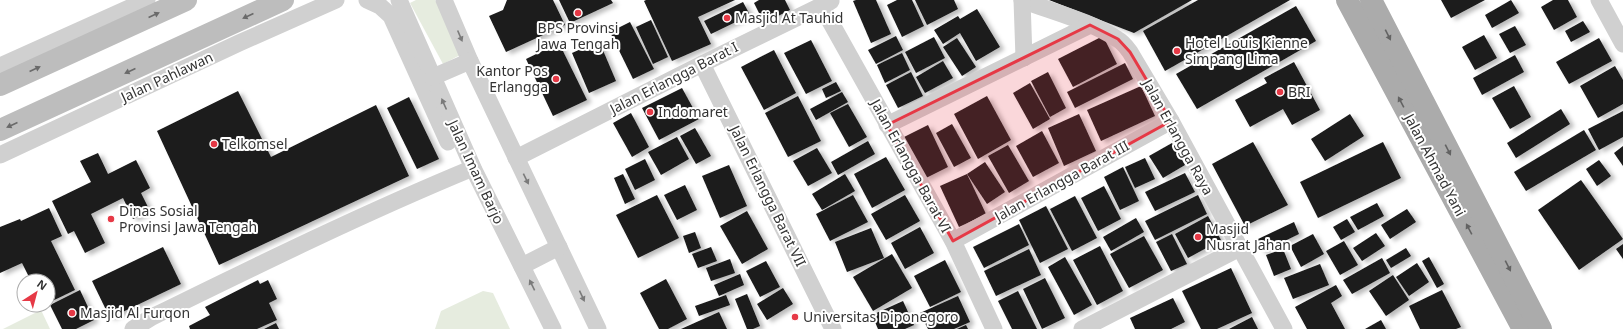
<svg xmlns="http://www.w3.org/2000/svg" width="1623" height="329" font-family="'Noto Sans',sans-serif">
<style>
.green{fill:#e6ecdf}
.building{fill:#1a1a1a;filter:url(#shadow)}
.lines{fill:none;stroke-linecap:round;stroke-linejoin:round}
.street{stroke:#d0d0d0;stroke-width:17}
.secondary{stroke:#bdbdbd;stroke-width:22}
.primary{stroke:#ababab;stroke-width:22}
.oneway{fill:#6a6a6a}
.oneway2{fill:#636363}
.oneway3{fill:#7a7a7a}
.marked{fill:#e63946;fill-opacity:0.2;stroke:#e63946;stroke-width:3;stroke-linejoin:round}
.poi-dot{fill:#e63946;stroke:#fff;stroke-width:1.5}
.labels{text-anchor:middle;stroke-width:4;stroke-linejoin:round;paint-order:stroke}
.poi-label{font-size:14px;fill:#333;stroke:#fff;text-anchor:start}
.street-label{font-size:14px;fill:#333;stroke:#fff}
</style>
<defs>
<filter id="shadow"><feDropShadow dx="4.5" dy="2.5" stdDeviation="2" flood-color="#0004"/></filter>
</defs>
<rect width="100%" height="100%" fill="#fff"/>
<!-- green -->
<g class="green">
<path d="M416,0H435L464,53L443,64L410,3Z"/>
<path d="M483,291L493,293L510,329H435L441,311Z"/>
<path d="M41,310L50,329H3Z"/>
</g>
<!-- building -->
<g class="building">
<path d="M507,0H553L565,25L506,52L489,16L503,10Z"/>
<path d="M559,0H611L613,3L570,23Z"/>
<path d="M646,0H735L698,17L711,44L672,61L644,1Z"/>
<path d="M759,0H785L790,10L764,23L754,3Z"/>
<path d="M856,0H876L891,34L871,43L853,1Z"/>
<path d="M897,0H912L924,26L902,37L887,5Z"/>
<path d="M915,0H954L958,9L927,25Z"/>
<path d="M1049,0H1192L1134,33Z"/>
<path d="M1198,0H1290L1165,71L1143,31Z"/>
<path d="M1441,0H1485L1451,18Z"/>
<path d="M1511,0L1519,13L1492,28L1485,15Z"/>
<path d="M1553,0H1568L1577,17L1554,30L1541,7Z"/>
<path d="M743,2L750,15L711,34L704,21Z"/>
<path d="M1296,6L1316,41L1197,109L1176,74Z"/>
<path d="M977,9L1000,47L976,61L960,33L943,44L934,30L958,16L960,19Z"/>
<path d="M651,20L668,57L653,64L636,27Z"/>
<path d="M1583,21L1590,32L1571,42L1565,31Z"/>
<path d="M630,22L654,69L633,79L610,32Z"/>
<path d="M1515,26L1526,45L1510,53L1499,34Z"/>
<path d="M1484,35L1497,58L1475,70L1462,47Z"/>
<path d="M896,36L903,50L876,64L868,50Z"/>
<path d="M1103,36L1117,64L1073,87L1058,59Z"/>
<path d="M934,37L945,58L916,73L905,52Z"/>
<path d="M957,38L976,67L962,76L943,47Z"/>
<path d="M1599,38L1612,61L1569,84L1556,62Z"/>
<path d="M811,40L832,81L806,94L784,53Z"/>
<path d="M599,41L616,81L589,93L572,53Z"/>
<path d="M559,43L587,100L553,116L526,59Z"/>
<path d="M774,50L796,93L764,110L741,67Z"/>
<path d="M902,53L910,70L885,83L877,65Z"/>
<path d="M1515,55L1524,72L1482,95L1473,78Z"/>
<path d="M943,61L953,78L925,93L916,77Z"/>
<path d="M1294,62L1320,110L1292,125L1283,109L1250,127L1235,100L1267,83L1264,78Z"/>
<path d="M1125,63L1133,79L1075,108L1067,92Z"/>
<path d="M1615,66L1623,80V104L1598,118L1580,86Z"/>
<path d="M911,72L923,96L898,108L886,85Z"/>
<path d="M1048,72L1066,108L1050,117L1031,81Z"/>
<path d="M836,82L841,91L826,98L822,89Z"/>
<path d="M1030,83L1050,119L1033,129L1013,93Z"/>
<path d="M1141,86L1155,116L1101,141L1087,110Z"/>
<path d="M1514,86L1531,117L1510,129L1492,98Z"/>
<path d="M682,88L699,119L659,140L642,108Z"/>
<path d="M238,91L271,157L376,105L409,176L219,265L157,131Z"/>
<path d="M842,92L848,102L816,120L810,109Z"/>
<path d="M798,96L821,141L788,157L765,113Z"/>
<path d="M987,96L1011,140L978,159L954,114Z"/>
<path d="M409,97L439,159L417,169L387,108Z"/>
<path d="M848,104L867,137L849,147L830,113Z"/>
<path d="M1561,109L1570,124L1516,158L1507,143Z"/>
<path d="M1623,111V137L1599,150L1588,129Z"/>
<path d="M631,113L649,147L632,157L613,123Z"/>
<path d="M1079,114L1096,151L1064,166L1048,128Z"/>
<path d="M1350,114L1364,136L1325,161L1311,139Z"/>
<path d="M952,124L971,158L954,167L936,133Z"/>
<path d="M928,125L948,167L924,179L904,137Z"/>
<path d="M695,128L711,156L696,164L680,136Z"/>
<path d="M1584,130L1596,150L1526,191L1514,172Z"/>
<path d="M1042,131L1059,163L1033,177L1016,146Z"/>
<path d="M677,137L689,159L661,175L648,152Z"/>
<path d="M868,141L875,154L838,175L831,162Z"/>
<path d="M1253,142L1288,205L1245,226L1212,164Z"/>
<path d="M1383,142L1401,178L1318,218L1300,182Z"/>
<path d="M1172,143L1185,165L1163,178L1149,156Z"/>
<path d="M1008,145L1029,181L1009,193L988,156Z"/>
<path d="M1623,146V166L1614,153Z"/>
<path d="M817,148L832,173L808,186L793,161Z"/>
<path d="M98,153L108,174L136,160L150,188L141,193L150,211L133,219L123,198L91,214L105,243L85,253L74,231L68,234L52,201L91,182L80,161Z"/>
<path d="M886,157L905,190L872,208L854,174Z"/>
<path d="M1145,158L1155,179L1135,188L1125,167Z"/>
<path d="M645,159L655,180L635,190L625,169Z"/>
<path d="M1599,160L1611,176L1597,186L1586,169Z"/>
<path d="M985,162L1005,192L987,204L967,174Z"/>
<path d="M729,165L747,206L720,218L702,176Z"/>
<path d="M1123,167L1139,201L1120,210L1104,177Z"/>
<path d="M1185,173L1195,192L1155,211L1145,192Z"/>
<path d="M623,174L635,199L625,204L614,178Z"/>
<path d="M845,174L855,191L822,210L812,194Z"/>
<path d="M967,174L986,214L959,227L940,186Z"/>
<path d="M1581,180L1623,239L1579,270L1538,210Z"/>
<path d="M685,185L697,210L677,220L664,195Z"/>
<path d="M1104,186L1121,219L1098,231L1081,198Z"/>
<path d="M657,195L679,238L638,258L616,215Z"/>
<path d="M853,195L868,222L830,241L816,214Z"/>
<path d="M905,195L920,221L886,240L871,214Z"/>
<path d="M1198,195L1207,214L1155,240L1145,221Z"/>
<path d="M1075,196L1097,238L1072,251L1050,209Z"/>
<path d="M1377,203L1384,216L1358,230L1350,217Z"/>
<path d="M1046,206L1068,249L1040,263L1019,220Z"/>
<path d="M49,208L62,236L51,241L75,290L48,303V281H31L22,263L0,273V227L20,219L21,221Z"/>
<path d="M1407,209L1416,222L1390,239L1381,225Z"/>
<path d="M747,211L768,249L742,264L720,226Z"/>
<path d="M1208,216L1221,240L1188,258L1175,234Z"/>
<path d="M1136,218L1144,232L1111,251L1103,237Z"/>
<path d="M1347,219L1355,232L1341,240L1333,227Z"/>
<path d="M1294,222L1299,234L1262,252L1256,240Z"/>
<path d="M1019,224L1029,245L984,268L973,247Z"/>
<path d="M920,227L934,253L905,269L891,243Z"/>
<path d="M871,228L884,258L847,272L835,242Z"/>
<path d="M695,232L701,248L689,253L683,236Z"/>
<path d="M1376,233L1385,246L1362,261L1353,248Z"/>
<path d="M1172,234L1187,264L1171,271L1156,242Z"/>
<path d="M1313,234L1324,254L1301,267L1290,246Z"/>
<path d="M1144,236L1163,270L1129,288L1110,254Z"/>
<path d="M1344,241L1358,265L1340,275L1326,251Z"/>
<path d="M1623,244V259L1616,249Z"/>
<path d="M1100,246L1123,291L1097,305L1073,260Z"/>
<path d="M163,247L181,284L110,318L92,281Z"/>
<path d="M711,247L717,261L698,268L692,254Z"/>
<path d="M1406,248L1411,256L1391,268L1386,260Z"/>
<path d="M1029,249L1041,275L996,296L984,271Z"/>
<path d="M1283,249L1291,269L1274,276L1266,255Z"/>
<path d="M892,254L912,288L873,311L853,277Z"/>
<path d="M1065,257L1092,305L1074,315L1048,267Z"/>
<path d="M1429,257L1444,284L1437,288L1422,261Z"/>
<path d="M1382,258L1390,273L1352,294L1343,280Z"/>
<path d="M730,259L735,273L711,281L706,268Z"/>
<path d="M945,260L961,292L930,307L914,276Z"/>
<path d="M766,261L780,287L760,297L746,271Z"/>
<path d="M1417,263L1429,282L1409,296L1396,277Z"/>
<path d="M1320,264L1329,285L1293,299L1284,278Z"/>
<path d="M1231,268L1252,313L1217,329H1201L1182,291Z"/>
<path d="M740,274L744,285L719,296L714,285Z"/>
<path d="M1393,275L1409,300L1386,316L1369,291Z"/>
<path d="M1045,278L1065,318L1042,329L1023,289Z"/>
<path d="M666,279L687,319L668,329H659L640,293Z"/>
<path d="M258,280L260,284L268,280L277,299L269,303L277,320L257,329H190L189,326L210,315L205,307Z"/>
<path d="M1336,285L1342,296L1331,303L1345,329H1307L1295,307Z"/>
<path d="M783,288L793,304L767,320L757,304Z"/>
<path d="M80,290L94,320L76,329H62L50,305Z"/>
<path d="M1442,290L1461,327L1456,329H1420L1409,306Z"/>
<path d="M1018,291L1037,329H1012L998,301Z"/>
<path d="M747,294L760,326L753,329H747L735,299Z"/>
<path d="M726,295L730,305L699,316L695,306Z"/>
<path d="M958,296L970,322L954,329H928L920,313Z"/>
<path d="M1173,298L1185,322L1171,329H1135L1130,318Z"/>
<path d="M903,301L914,325L905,329H878L872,315Z"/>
<path d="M719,312L727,329H681Z"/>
<path d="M1252,317L1258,329H1229Z"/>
<path d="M1381,320L1386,329H1365Z"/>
<path d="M276,323L279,329H264Z"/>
<path d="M966,325L968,329H957Z"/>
</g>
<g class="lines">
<!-- street -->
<g class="street">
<path d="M367,0L380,6L391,16L448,142"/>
<path d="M399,0L473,168L553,329"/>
<path d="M444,0L470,61L598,329"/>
<path d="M1022,0C1050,11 1093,22 1117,39C1123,42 1127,48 1130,52L1171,121L1284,329"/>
<path d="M1022,0L1024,58"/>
<path d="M1599,0L1623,44"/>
<path d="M821,5L953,241L994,329"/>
<path d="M702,64L833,329"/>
<path d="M0,66L147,0"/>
<path d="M433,77L470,61"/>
<path d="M887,125L1090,25"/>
<path d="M0,155L239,43L336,0"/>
<path d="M516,158L702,64L831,1"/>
<path d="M953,241L1171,121"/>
<path d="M522,266L559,247"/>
<path d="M133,329L152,317C258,265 364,213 473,168"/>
<path d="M1082,329L1240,248"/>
</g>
<!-- secondary -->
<g class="secondary">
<path d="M0,85L186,0"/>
<path d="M0,130L283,0"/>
</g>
<!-- primary -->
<g class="primary">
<path d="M1347,0L1523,329"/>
<path d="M1371,0L1541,329"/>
</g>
</g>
<!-- one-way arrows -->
<defs><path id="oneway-solid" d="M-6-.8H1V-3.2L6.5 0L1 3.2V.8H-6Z"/></defs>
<g class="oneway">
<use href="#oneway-solid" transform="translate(154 15) rotate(-25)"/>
<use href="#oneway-solid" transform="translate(248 16) rotate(155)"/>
<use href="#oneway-solid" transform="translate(35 69) rotate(-25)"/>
<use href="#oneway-solid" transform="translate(130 71) rotate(155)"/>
<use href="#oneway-solid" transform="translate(12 125) rotate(156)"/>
</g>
<g class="oneway2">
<use href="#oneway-solid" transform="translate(1388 35) rotate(63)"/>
<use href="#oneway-solid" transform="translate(1401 102) rotate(-118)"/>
<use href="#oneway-solid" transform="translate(1448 150) rotate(63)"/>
<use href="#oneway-solid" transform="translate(1469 229) rotate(-118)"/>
<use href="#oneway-solid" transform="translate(1508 266) rotate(63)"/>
</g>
<g class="oneway3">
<use href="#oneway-solid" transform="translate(460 36) rotate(67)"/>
<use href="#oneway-solid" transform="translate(444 104) rotate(-114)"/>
<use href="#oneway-solid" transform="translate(526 179) rotate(64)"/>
<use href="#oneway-solid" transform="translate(532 285) rotate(-116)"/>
<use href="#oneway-solid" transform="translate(582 296) rotate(65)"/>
</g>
<!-- marked area -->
<path class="marked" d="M1090,25L1118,39L1130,52L1171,121L953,241L887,125Z"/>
<!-- markers -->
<g class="poi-dot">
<circle cx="578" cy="13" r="4"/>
<circle cx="727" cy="18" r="4"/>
<circle cx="1177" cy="51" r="4"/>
<circle cx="556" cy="79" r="4"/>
<circle cx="1280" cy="92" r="4"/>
<circle cx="650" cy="112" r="4"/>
<circle cx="214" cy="144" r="4"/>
<circle cx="111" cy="219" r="4"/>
<circle cx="1198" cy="237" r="4"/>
<circle cx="72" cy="313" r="4"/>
<circle cx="795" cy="317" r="4"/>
</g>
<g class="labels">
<!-- poi labels -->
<g class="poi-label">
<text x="735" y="23">Masjid At Tauhid</text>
<text x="578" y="33" text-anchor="middle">BPS Provinsi<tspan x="578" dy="16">Jawa Tengah</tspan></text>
<text x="1185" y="48">Hotel Louis Kienne<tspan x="1185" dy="16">Simpang Lima</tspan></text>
<text x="548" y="76" text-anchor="end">Kantor Pos<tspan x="548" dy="16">Erlangga</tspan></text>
<text x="1288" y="97">BRI</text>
<text x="658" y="117">Indomaret</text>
<text x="222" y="149">Telkomsel</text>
<text x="119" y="216">Dinas Sosial<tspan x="119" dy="16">Provinsi Jawa Tengah</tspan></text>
<text x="1206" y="234">Masjid<tspan x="1206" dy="16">Nusrat Jahan</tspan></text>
<text x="80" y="318">Masjid Al Furqon</text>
<text x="803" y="322">Universitas Diponegoro</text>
</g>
<!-- street labels -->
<g class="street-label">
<text transform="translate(167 77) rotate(-25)" y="5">Jalan Pahlawan</text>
<text transform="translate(674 78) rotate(-27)" y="5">Jalan Erlangga Barat I</text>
<text transform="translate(1178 137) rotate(61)" y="5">Jalan Erlangga Raya</text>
<text transform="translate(1435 165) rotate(62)" y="5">Jalan Ahmad Yani</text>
<text transform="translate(911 166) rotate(61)" y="5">Jalan Erlangga Barat VI</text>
<text transform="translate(476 172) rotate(65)" y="5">Jalan Imam Barjo</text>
<text transform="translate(1062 181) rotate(-29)" y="5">Jalan Erlangga Barat III</text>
<text transform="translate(768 196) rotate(64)" y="5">Jalan Erlangga Barat VII</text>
</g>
</g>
<!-- north arrow -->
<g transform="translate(36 293) rotate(36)"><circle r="19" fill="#ffffff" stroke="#adadad"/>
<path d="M0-3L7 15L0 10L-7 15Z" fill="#e63946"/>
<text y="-6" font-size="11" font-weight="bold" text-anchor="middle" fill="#333333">N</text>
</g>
</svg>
